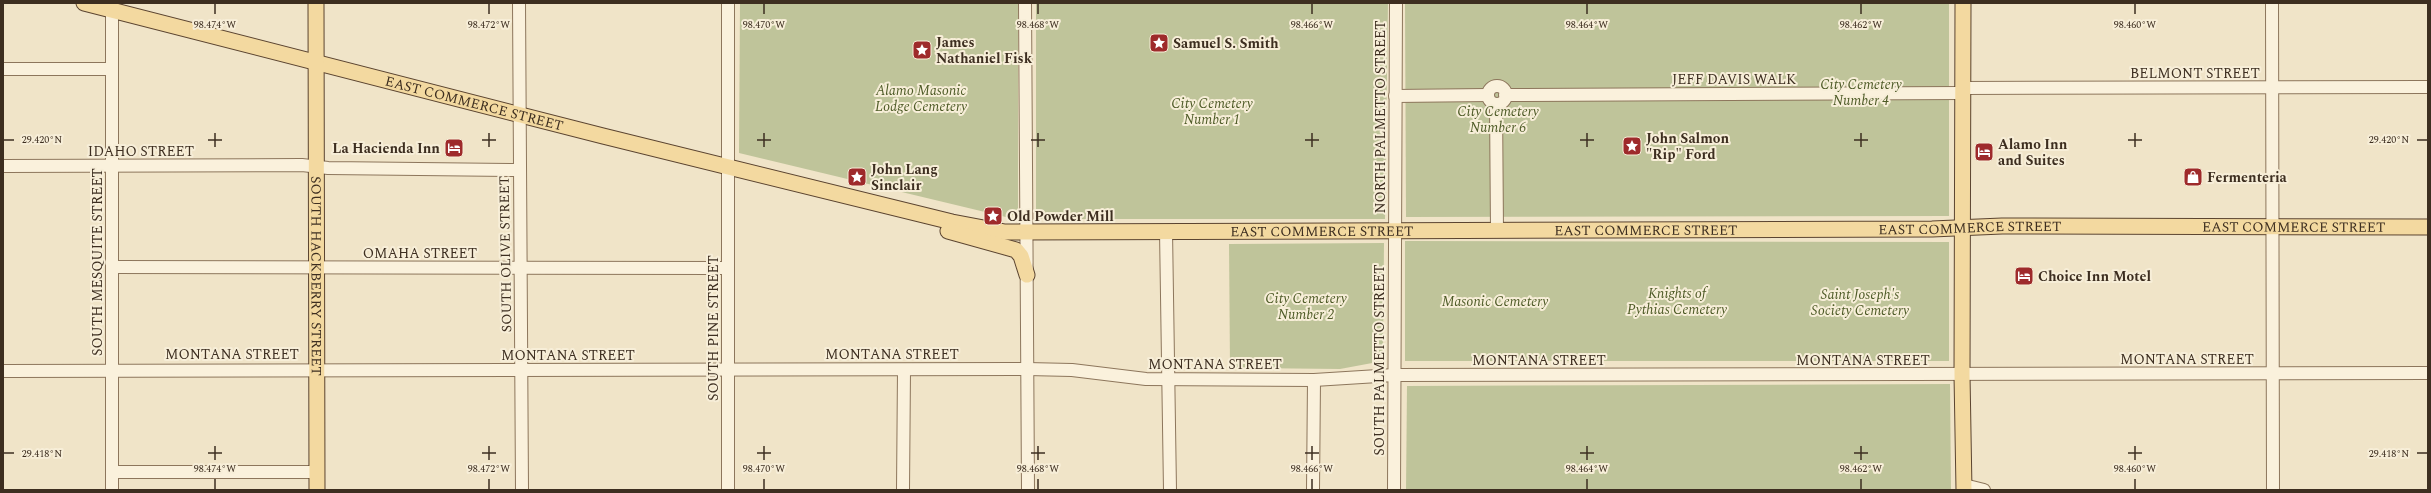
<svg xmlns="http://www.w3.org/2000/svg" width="2431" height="493" font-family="Spectral,serif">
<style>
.cemetery{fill:#bfc49a}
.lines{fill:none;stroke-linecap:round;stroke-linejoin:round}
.minor-casing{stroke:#8d765c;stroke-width:14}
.major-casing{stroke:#5b4430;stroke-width:17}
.minor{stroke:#faf1dc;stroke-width:12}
.major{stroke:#f3d9a0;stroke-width:15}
.ticks{fill:none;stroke:#3d2e20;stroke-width:1.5}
.labels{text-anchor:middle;stroke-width:4;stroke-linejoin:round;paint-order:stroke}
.poi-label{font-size:14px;font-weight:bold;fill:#3d2e20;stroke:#f7eed8;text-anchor:start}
.street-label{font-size:14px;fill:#3d2e20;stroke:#f7eed8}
.park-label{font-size:14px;font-style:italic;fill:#4d5a26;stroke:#f7eed8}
.ticks-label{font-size:10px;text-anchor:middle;fill:#3d2e20;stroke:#f7eed8;stroke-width:4;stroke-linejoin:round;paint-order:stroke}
</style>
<rect width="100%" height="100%" fill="#f0e4c8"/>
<!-- cemetery -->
<g class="cemetery">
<path d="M740,3H1018V208L1010,218L739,153Z"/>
<path d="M1036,3H1388L1385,219H1036Z"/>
<path d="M1405,3H1949V216L1406,217Z"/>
<path d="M1405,241L1949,242V361H1405Z"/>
<path d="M1384,243L1383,361L1340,369L1230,368L1229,244Z"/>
<path d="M1950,384L1951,490H1406L1407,386Z"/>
</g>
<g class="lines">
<!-- minor casing -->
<g class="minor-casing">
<g id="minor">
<path d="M519,3L522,490"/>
<path d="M728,3V490"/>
<path d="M1025,3L1028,490"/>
<path d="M2272,3L2273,490"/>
<path d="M3,69H112"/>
<circle cx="1497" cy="95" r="9"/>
<path d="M1963,88L2428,87"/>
<path d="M1505,95L1963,93"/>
<path d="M1395,96L1488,95"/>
<path d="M1496,104L1497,231"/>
<path d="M3,166L302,165L328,168L519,170"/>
<path d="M1166,231L1170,490"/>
<path d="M112,267L728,268"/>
<path d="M3,371L1027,369L1072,370L1146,379L1314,380L1394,375L2428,373"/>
<path d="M112,472H317"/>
<path d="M1964,485L1984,490"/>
<path d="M112,490V3"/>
<path d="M903,490L904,370"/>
<path d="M1313,490L1314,380"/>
<path d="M1394,490L1396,3"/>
</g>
</g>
<!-- major casing -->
<g class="major-casing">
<g id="major">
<path id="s1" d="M84,3L603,136L952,222L1005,232L1932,229L2002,226L2428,227"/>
<path id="s2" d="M316,3L317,490"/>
<path d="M1963,3L1962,375L1964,490"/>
<path d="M948,231L1016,250L1021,256L1027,275"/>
</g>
</g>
<!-- minor -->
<use href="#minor" class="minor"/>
<!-- major -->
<use href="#major" class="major"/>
</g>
<!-- ticks -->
<path class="ticks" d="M215,4V14M489,4V14M764,4V14M1038,4V14M1312,4V14M1587,4V14M1861,4V14M2135,4V14M215,133V147M489,133V147M764,133V147M1038,133V147M1312,133V147M1587,133V147M1861,133V147M2135,133V147M4,140H14M208,140H222M482,140H496M757,140H771M1031,140H1045M1305,140H1319M1580,140H1594M1854,140H1868M2128,140H2142M2417,140H2427M215,446V460M489,446V460M764,446V460M1038,446V460M1312,446V460M1587,446V460M1861,446V460M2135,446V460M4,453H14M208,453H222M482,453H496M757,453H771M1031,453H1045M1305,453H1319M1580,453H1594M1854,453H1868M2128,453H2142M2417,453H2427M215,479V489M489,479V489M764,479V489M1038,479V489M1312,479V489M1587,479V489M1861,479V489M2135,479V489"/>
<!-- icons -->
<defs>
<g id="sight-square" transform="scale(1)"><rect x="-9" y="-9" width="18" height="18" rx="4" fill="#9e2a2b" stroke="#f7eed8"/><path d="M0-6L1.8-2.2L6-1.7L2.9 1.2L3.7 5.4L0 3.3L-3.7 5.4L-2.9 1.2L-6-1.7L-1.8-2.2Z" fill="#fff"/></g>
<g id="hotel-square" transform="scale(1)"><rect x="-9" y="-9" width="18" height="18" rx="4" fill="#9e2a2b" stroke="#f7eed8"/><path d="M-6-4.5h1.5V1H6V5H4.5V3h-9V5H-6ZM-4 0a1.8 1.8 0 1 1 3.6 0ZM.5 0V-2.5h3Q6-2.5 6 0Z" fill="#fff"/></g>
<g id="shop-square" transform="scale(1)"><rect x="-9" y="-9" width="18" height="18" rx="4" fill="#9e2a2b" stroke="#f7eed8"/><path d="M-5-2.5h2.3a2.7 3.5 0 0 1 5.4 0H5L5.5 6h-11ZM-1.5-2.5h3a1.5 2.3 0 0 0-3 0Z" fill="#fff"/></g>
</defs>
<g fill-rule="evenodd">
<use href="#sight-square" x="1159" y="43"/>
<use href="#sight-square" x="922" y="50"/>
<use href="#sight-square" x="1632" y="146"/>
<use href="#hotel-square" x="454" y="148"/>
<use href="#hotel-square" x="1984" y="152"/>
<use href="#sight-square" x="857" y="177"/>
<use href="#shop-square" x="2193" y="177"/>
<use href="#sight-square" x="993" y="216"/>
<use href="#hotel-square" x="2024" y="276"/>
</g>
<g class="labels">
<!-- poi labels -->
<g class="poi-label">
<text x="936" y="47">James<tspan x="936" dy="16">Nathaniel Fisk</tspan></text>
<text x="1173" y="48">Samuel S. Smith</text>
<text x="1646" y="143">John Salmon<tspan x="1646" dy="16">"Rip" Ford</tspan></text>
<text x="1998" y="149">Alamo Inn<tspan x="1998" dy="16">and Suites</tspan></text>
<text x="440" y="153" text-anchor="end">La Hacienda Inn</text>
<text x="871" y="174">John Lang<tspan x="871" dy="16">Sinclair</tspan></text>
<text x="2207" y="182">Fermenteria</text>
<text x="1007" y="221">Old Powder Mill</text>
<text x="2038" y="281">Choice Inn Motel</text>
</g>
<!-- street labels -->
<g class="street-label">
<text x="2195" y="78">BELMONT STREET</text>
<text x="1734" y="84">JEFF DAVIS WALK</text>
<text dy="5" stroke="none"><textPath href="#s1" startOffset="403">EAST COMMERCE STREET</textPath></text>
<text transform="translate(1380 117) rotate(-90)" y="5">NORTH PALMETTO STREET</text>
<text x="141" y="156">IDAHO STREET</text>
<text dy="5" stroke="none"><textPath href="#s1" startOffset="2238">EAST COMMERCE STREET</textPath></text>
<text dy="5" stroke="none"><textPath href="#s1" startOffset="1914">EAST COMMERCE STREET</textPath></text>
<text dy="5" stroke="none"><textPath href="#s1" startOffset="1266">EAST COMMERCE STREET</textPath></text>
<text dy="5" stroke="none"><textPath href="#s1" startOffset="1590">EAST COMMERCE STREET</textPath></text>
<text x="420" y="258">OMAHA STREET</text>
<text transform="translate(505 254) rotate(-91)" y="5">SOUTH OLIVE STREET</text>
<text transform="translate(97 262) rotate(-90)" y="5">SOUTH MESQUITE STREET</text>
<text dy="5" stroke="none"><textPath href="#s2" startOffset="273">SOUTH HACKBERRY STREET</textPath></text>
<text transform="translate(713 328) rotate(-90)" y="5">SOUTH PINE STREET</text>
<text x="232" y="359">MONTANA STREET</text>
<text x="892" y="359">MONTANA STREET</text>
<text x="568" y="360">MONTANA STREET</text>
<text x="2187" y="364">MONTANA STREET</text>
<text transform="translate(1379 360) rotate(-90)" y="5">SOUTH PALMETTO STREET</text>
<text x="1539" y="365">MONTANA STREET</text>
<text x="1863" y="365">MONTANA STREET</text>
<text x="1215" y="369">MONTANA STREET</text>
</g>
<!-- park labels -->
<g class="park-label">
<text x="1861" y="89">City Cemetery<tspan x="1861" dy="16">Number 4</tspan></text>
<text x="921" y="95">Alamo Masonic<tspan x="921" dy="16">Lodge Cemetery</tspan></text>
<text x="1212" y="108">City Cemetery<tspan x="1212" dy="16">Number 1</tspan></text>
<text x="1498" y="116">City Cemetery<tspan x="1498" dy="16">Number 6</tspan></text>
<text x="1677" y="298">Knights of<tspan x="1677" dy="16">Pythias Cemetery</tspan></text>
<text x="1860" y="299">Saint Joseph's<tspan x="1860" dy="16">Society Cemetery</tspan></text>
<text x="1306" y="303">City Cemetery<tspan x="1306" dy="16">Number 2</tspan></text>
<text x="1495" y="306">Masonic Cemetery</text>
</g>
</g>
<g class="ticks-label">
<text x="215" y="28">98.474°W</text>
<text x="489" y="28">98.472°W</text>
<text x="764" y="28">98.470°W</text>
<text x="1038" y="28">98.468°W</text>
<text x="1312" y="28">98.466°W</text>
<text x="1587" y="28">98.464°W</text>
<text x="1861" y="28">98.462°W</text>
<text x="2135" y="28">98.460°W</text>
<text x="42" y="143">29.420°N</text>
<text x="2389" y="143">29.420°N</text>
<text x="42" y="457">29.418°N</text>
<text x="2389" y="457">29.418°N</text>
<text x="215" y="472">98.474°W</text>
<text x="489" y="472">98.472°W</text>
<text x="764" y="472">98.470°W</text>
<text x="1038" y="472">98.468°W</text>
<text x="1312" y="472">98.466°W</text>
<text x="1587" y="472">98.464°W</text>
<text x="1861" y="472">98.462°W</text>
<text x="2135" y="472">98.460°W</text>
</g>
<!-- border -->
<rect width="2431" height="493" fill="none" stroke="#3d2e20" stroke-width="8"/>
</svg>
